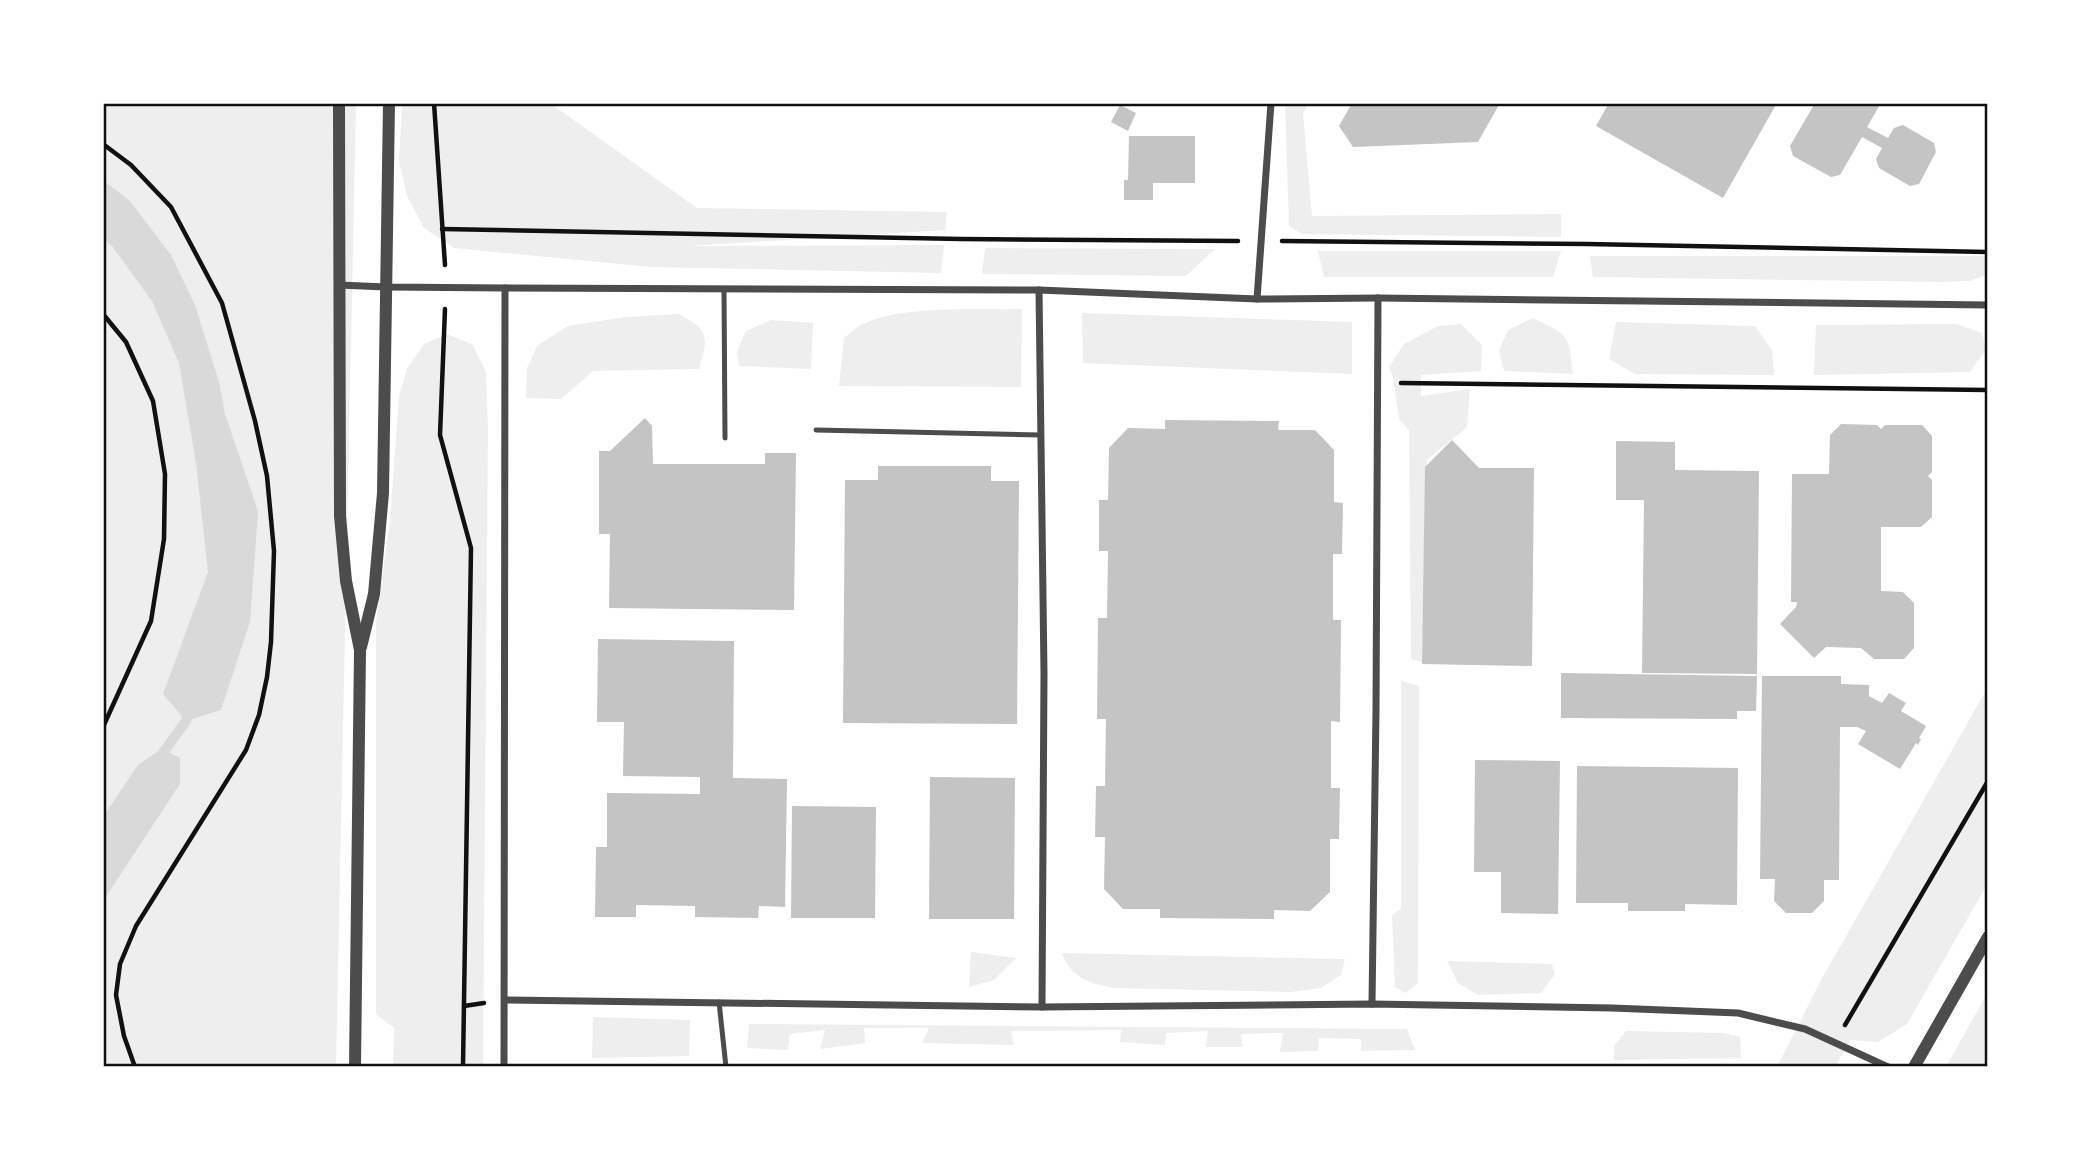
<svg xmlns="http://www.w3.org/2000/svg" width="2091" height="1170" font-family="'Public Sans',sans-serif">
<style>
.green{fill:#eee}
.water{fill:#d9d9d9}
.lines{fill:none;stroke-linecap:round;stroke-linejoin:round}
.stream{stroke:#d9d9d9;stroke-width:10}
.building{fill:#c4c4c4}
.path{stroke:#111;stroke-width:4.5}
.service{stroke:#4c4c4c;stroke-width:5}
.minor{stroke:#4c4c4c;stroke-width:7}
.tertiary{stroke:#4c4c4c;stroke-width:12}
.neatline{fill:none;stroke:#111;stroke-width:2.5}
</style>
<rect width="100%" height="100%" fill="#fff"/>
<!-- green -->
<g class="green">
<path d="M103,103H356L336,1067H103Z"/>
<path d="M402,103H550L697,208L947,212L945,230L688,246L944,245L941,273L651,267L454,248L424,228L407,196L399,161Z"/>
<path d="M1285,103H1309L1303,113L1312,216L1561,214V237L1302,234L1289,226Z"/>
<path d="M985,248L1215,249L1186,276L982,274Z"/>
<path d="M1318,251H1561L1553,277H1324Z"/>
<path d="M1590,256H1988V274L1970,281L1941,282L1593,277Z"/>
<path d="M1022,309L1021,387L839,386L844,338C849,334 855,328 861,325C899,305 978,310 1022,309Z"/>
<path d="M1082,313L1352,322V374L1083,363Z"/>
<path d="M678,314C709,329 709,338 699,369L593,371L561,399L526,398L527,368L537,346L568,326L625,317Z"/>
<path d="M1533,318C1569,336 1569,333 1573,374L1504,371L1499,351L1508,330Z"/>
<path d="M771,320L813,323L811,369L739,366L737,352L746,331Z"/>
<path d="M1616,322L1755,326L1772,350L1774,375L1635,374L1609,359Z"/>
<path d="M1461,324L1482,345L1481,371L1421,375V396L1470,389L1467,427L1427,460L1422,662L1411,659L1409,430L1399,419L1393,377L1389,367L1404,344L1438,326Z"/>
<path d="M1956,324L1982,333L1986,349L1970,372L1814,375L1816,325Z"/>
<path d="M447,334L472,344L486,372L488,428L483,1067H393L394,1028L376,1014V622L390,521L399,396L407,369L424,344Z"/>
<path d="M1401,681L1419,686L1418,983L1405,993L1395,987L1392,915L1401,909Z"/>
<path d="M1988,687V883L1907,1024L1878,1042L1850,1040L1835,1067H1777L1821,980Z"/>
<path d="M971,952L1016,958L994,980L969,987Z"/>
<path d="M1062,953L1345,959L1341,975L1321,988L1291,992L1113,988C1089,983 1071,978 1062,953Z"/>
<path d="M1447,961L1552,964L1555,974L1541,993L1478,995L1458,983Z"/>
<path d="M1988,992V1067H1946Z"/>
<path d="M593,1017L690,1020L689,1056L592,1058Z"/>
<path d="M749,1024L1407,1029L1415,1050L1361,1051V1039L1319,1038L1318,1051L1280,1052L1283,1033L1241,1034L1243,1047H1206L1208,1031L1166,1033L1165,1045L1120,1042L1121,1030L1011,1031L1014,1045L922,1043L929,1028H864L865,1043L820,1049L825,1030L790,1034L788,1050L747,1048Z"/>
<path d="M1626,1031L1724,1033L1740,1037L1741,1058L1614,1060V1046Z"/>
</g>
<!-- water -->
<g class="water">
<path d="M103,180L130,201L171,255L195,305L219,382L225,414L258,511L250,622L221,710L186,721L163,694L208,572L196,463L179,363L152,301L112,246L103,239Z"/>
<path d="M164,750L180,758V784L103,901V817L138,765L157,752Z"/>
</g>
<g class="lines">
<!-- stream -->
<path class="stream" d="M157,761L186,721L190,710"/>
</g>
<!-- building -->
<g class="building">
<path d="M1352,103H1500L1478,142L1353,147L1339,126Z"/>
<path d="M1609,103H1777L1723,198L1596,126Z"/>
<path d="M1815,103H1881L1867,127L1888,138L1894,128L1903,125L1934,143L1936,152L1919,184L1910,186L1879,168L1876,159L1882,148L1862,137L1840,175L1831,177L1793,156L1790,146Z"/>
<path d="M1120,105L1136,113L1128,131L1111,122Z"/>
<path d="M1129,136H1195V183H1153V200H1124V180H1128Z"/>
<path d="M645,418L652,426L653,464H765V453H796L794,610L609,608L610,534H599V451H610Z"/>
<path d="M1165,420L1279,421L1278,430H1315L1334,450V502L1343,503L1342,554H1333V620H1341L1340,722L1331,721V788H1340L1339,839H1330V892L1310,911L1274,910V919L1160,918V909H1123L1104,889L1105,837H1095L1096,786H1105L1106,719H1097L1098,618H1107L1108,551H1099V500H1108L1109,448L1128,428L1165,429Z"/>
<path d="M1841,424L1877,425L1881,429L1885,425H1922L1932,436V472L1928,476L1932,480V517L1921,527H1881V591L1903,592L1914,603V648L1904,659H1874L1861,648L1826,647L1814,658L1780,624L1796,607L1797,602H1791L1792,474H1829L1830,435Z"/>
<path d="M1452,440L1479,468H1534L1532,666L1422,664L1425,467Z"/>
<path d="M1616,441L1675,442V470L1759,471L1757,674L1642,673L1644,500H1616Z"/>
<path d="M878,466H991V481H1019L1017,724L843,723L845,480H878Z"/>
<path d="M598,639L734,641L733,778L787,779L785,907L759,906L758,918L695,917V906L636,905V917H595L596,847H607V793L700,794V777L623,776L624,722H597Z"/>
<path d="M1561,673L1757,676L1756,711H1737V719L1561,718Z"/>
<path d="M1762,676H1841V684L1869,685V696L1882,703L1889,693L1906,703L1901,711L1926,726L1919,738L1921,739L1918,745L1916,743L1900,769L1858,744L1866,731L1857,727H1840L1839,880H1824V901L1812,913H1786L1774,901L1775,879H1760Z"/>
<path d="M1475,760L1560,761L1558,914L1501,913V872H1474Z"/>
<path d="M1577,766L1738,768L1737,905L1685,904V911H1628V903H1576Z"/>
<path d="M930,777L1015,778L1014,919H929Z"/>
<path d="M792,806L876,807L875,918H791Z"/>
</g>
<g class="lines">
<!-- path -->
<g class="path">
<path d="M434,103L445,265"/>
<path d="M103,144L131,165L171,207L222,303L255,421L267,476L274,551L271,642L267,677L259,715L246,750L136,926L120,964L116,995L124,1036L135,1067"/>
<path d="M442,229L961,239L1238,241"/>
<path d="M1282,241L1587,244L1988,252"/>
<path d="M445,309L440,435L471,548L463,1067"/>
<path d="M103,314L126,342L153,401L165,474L164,539L151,621L103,727"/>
<path d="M1401,383L1988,390"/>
<path d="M464,1006L484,1003"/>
<path d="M1845,1025L1988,781"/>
</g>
<!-- service -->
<g class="service">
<path d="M724,289L725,438"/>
<path d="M816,430L1041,435"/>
<path d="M719,1002L726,1067"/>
</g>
<!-- minor -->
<g class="minor">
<path d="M339,285L386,287L505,288L1039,290L1257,299L1378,298L1988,305"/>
<path d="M1039,290L1044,673L1042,1007"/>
<path d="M1257,299L1271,103"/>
<path d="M505,1000L1042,1007L1372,1004L1612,1008L1738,1013L1805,1029L1888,1067"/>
<path d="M1372,1004L1376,711L1378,298"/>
<path d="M504,1067L505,288"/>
</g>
<!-- tertiary -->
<g class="tertiary">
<path d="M339,103L340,516L346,581L360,650L355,1067"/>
<path d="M361,647L374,594L383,493L389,103"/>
<path d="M1914,1067L1988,937"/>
</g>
</g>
<!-- border -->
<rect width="2091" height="1170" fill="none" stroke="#ffffff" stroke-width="210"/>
<rect x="105" y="105" width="1881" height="960" class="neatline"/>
</svg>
